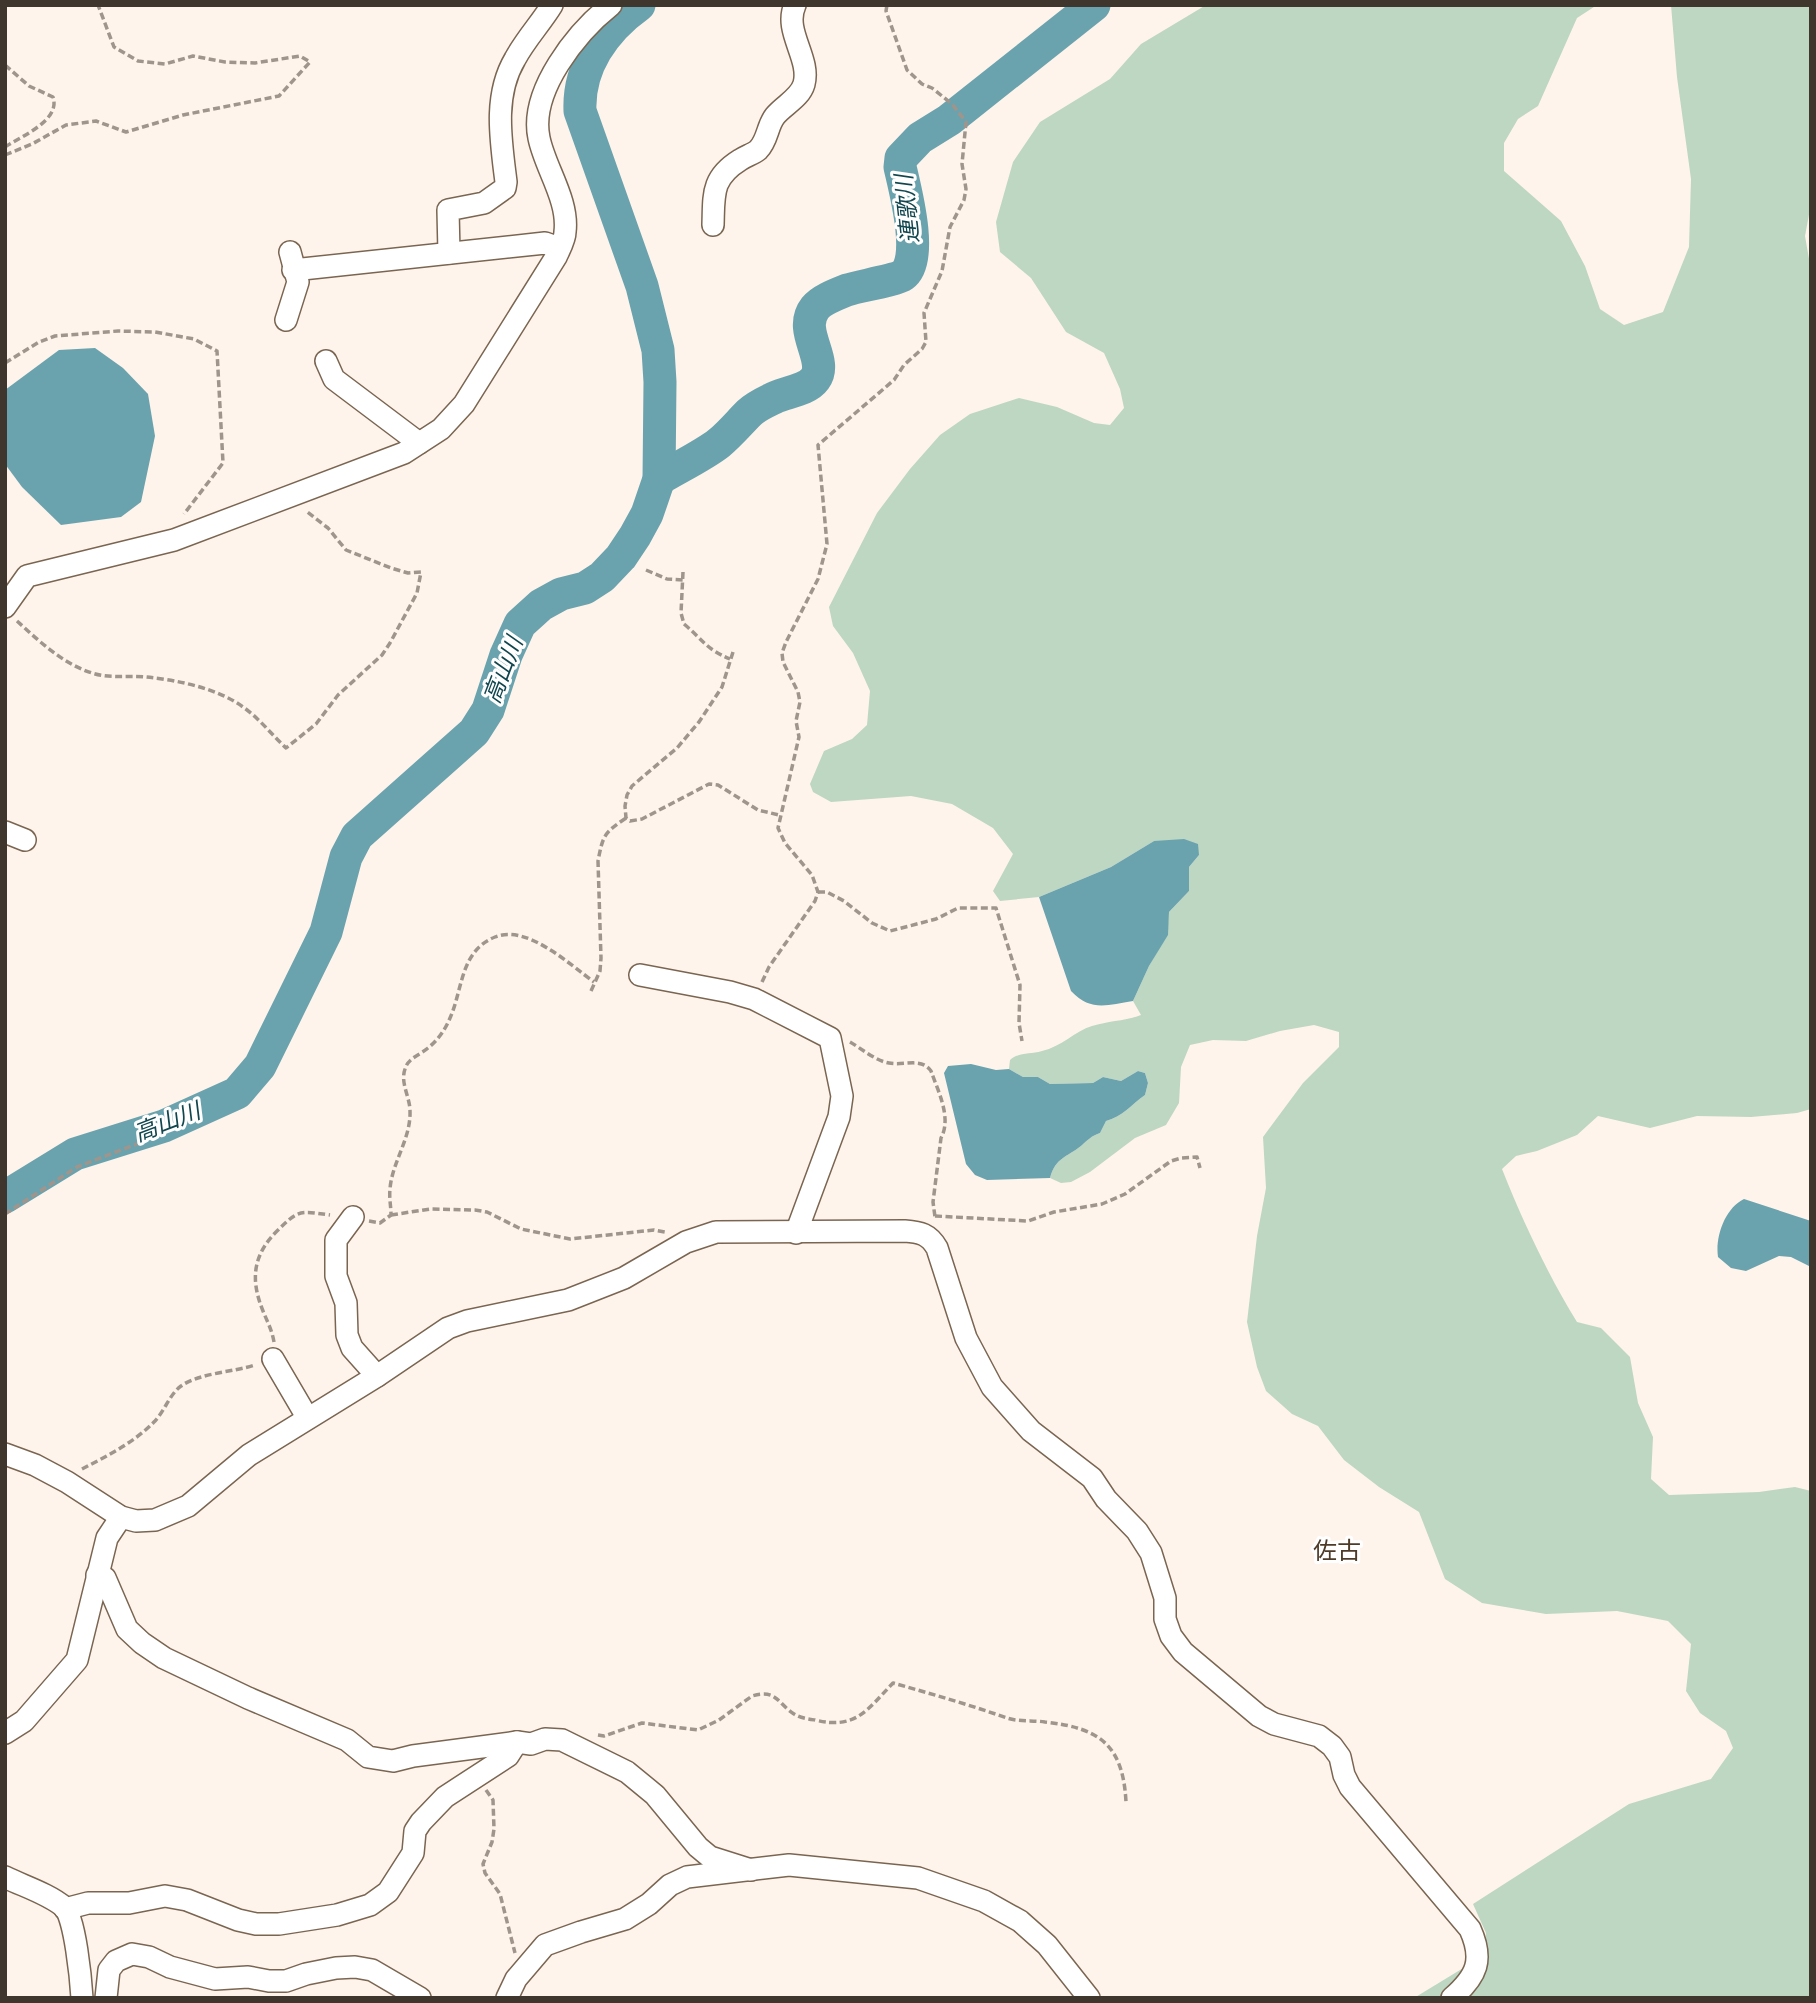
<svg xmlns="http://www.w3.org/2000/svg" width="1816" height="2003" font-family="Montserrat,'Noto Sans JP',sans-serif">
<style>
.green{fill:#bdd7c3}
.water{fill:#6aa3ae}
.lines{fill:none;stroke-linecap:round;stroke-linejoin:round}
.river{stroke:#6aa3ae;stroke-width:33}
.minor-casing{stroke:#7a6551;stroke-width:24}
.path{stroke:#9f958c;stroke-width:3.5;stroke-dasharray:7 3.5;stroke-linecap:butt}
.minor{stroke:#fff;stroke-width:21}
.labels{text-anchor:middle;stroke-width:6;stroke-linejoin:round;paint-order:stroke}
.water-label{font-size:23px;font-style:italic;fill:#11464e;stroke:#fff}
.quarter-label{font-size:24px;fill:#4e3b28;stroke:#fff}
</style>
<rect width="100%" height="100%" fill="#fef4eb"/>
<!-- green -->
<path class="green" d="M1206,5H1597L1577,18L1538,106L1518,119L1504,143V171L1561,221L1585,266L1600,309L1624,325L1663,312L1689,247L1691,179L1677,77L1671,5H1811V204L1805,236L1811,270V1109L1797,1113L1751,1117L1697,1116L1650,1128L1598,1116L1577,1135L1537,1151L1516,1156L1502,1169C1523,1222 1547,1273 1577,1322L1601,1328L1630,1357L1638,1403L1653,1437L1651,1479L1669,1495L1759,1492L1795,1487L1811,1491V1998H1414L1483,1956L1486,1933L1473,1904L1629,1804L1711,1779L1733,1748L1726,1731L1700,1713L1686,1691L1691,1644L1668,1621L1617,1611L1546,1614L1482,1603L1445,1579L1419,1512L1379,1487L1344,1460L1318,1426L1292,1414L1266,1391L1257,1367L1247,1322L1257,1236L1266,1188L1263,1137L1303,1083L1339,1047V1032L1314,1025L1280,1031L1246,1041L1213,1040L1190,1045L1181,1067L1179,1103L1166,1125L1135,1138L1090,1172L1071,1182L1061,1183L1050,1178C1056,1157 1066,1158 1081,1146C1088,1140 1091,1136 1100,1133L1106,1121C1122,1117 1132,1104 1145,1095L1148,1083L1145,1073L1138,1071L1121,1081L1103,1077L1093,1083L1050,1084L1038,1077H1023L1009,1069L1010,1060C1021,1051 1030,1055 1042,1051C1061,1047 1075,1031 1092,1026C1108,1021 1125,1021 1141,1015L1133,1001L1149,966L1167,935L1169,912L1189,891V867L1199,855L1154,841L1111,867L1039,897L1000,901L993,891L1013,854L993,828L952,804L911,796L831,802L813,792L810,784L824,751L852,739L867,725L870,691L853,653L833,626L829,607L877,513L910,469L940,435L970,414L1019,398L1057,407L1094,423L1110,425L1124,408L1120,389L1104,353L1066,332L1031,278L1000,252L996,222L1013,162L1040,122L1110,79L1141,44Z"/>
<!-- water -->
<g class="water">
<path d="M95,348L123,368L148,394L155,436L141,502L121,517L61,525L22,487L5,464V390L59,350Z"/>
<path d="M1184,839L1198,844L1199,855L1189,867V891L1169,912L1168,935L1149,966L1133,1001C1107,1005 1091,1012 1071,991L1039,897L1111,867L1154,841Z"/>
<path d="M971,1064L996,1070L1009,1069L1023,1077H1038L1050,1084L1093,1083L1103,1077L1121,1081L1138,1071L1145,1073L1148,1083L1145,1095C1132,1104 1122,1117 1106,1121L1100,1133C1091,1136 1088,1140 1081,1146C1066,1158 1056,1157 1050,1178L987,1180L975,1175L966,1164L944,1073L948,1066Z"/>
<path d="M1744,1199L1811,1221V1267L1791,1257L1779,1256L1746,1271L1731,1268L1718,1257C1715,1237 1725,1208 1744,1199Z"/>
</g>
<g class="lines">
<!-- river -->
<g class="river">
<path d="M659,479C677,468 704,455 719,443C730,434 739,423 749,413C756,406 768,401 776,397C787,392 807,390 815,379C829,360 797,331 815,308C821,300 837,294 847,290C860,286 896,280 903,275C924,260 905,189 900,167L901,158L920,138L949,120L1094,5"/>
<path d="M5,1197L75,1154L164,1126L237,1093L260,1066L326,932L346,857L357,836L474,732L488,710L506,655L520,624L541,605L561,594L585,588L602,577L621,557L635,536L647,514L659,479L660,382L658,350L642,286L580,111C578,67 604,30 639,5"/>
</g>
<!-- minor casing -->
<g class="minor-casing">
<g id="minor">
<path d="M713,225C714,195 711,178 740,160C746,156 753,154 758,150C768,140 767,126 775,116C784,105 800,98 804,84C811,58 783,31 795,5"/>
<path d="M449,253L448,210L484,203L505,188L506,182C501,141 493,96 515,59C525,40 541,23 552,5"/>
<path d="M293,270L545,243L559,248"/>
<path d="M286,320L298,282L290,252"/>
<path d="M326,361L334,379L419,443"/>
<path d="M5,607L27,576L174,540L404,453L441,429L464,404L556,257C559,250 565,240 565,232C569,200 545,168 539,138C529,91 577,32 611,5"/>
<path d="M5,832L25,840"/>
<path d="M640,975L730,992L754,999L830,1038L842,1096L839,1117L796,1233"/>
<path d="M353,1217L336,1240V1276L346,1303L347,1335L352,1348L377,1376"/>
<path d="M273,1359L307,1417"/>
<path d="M5,1454L35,1465L67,1482L121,1517L136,1521L155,1520L188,1506L249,1455L377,1376L448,1328L467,1321L568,1300L624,1278L686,1242L716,1232L905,1231C920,1232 929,1234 937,1248L966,1338L992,1387L1031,1431L1092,1478L1106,1499L1137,1531L1151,1553L1165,1598V1619L1171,1636L1183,1652L1259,1716L1274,1724L1319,1736L1332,1746L1340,1757L1344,1775L1350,1787L1470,1929C1484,1960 1477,1976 1452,1998"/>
<path d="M97,1575L105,1578L127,1629L142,1643L164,1658L248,1698L347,1740L368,1757L393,1761L413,1756L489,1746L517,1742L531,1744L545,1739L562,1740L627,1772L655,1795L698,1847L710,1857L751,1870"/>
<path d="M5,1733L24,1721L77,1660L107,1538L121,1517"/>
<path d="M5,1877C23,1886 49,1894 64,1907C75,1917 81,1981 82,1998"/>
<path d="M65,1909L88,1903H129L165,1896L187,1900L238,1920L256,1924H279L337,1915L370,1905L388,1892L413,1853L415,1831L421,1822L445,1797L508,1756L517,1742"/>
<path d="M106,1998L109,1970L116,1961L132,1954L149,1957L170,1967L215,1979L248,1977L269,1981H286L306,1974L336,1968L355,1967L372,1970L420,1998"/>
<path d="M507,1998L516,1979L545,1945L581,1932L625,1919L649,1904L670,1885L687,1877L789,1865L918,1878L984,1901L1020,1921L1047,1945L1089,1998"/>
</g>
</g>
<!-- path -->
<g class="path">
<path d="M5,65L29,86L53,97C61,120 22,136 5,147"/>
<path d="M5,155L32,144L66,125L96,121L126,132L183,115L279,96L310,62L300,56L255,63L225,62L193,56L165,64L138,61L114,47L98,5"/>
<path d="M5,363L39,342L55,336L118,331L155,332L194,339L217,351L223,463L184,514"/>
<path d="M646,570L667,579L683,580"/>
<path d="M683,572L681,613L684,624C703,640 706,649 730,659"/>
<path d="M17,621C39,641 63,664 92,673C110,679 127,675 146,677C177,680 217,688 243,707C259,718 272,735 286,748L316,724L338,695L382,655L390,643L417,593L421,572L408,573L391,568L346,550L328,528L306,511"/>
<path d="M733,652L722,687L699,722L677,748L632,786L627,795L625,806L626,818L630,821L642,819L709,784L718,785L758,810L779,815"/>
<path d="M818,892H827L844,901L872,923L890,931L936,919L958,908H996L1020,985L1019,1023L1022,1041"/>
<path d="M762,982L769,967L815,901L818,892L812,875L785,843L778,828L799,737L796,721L800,702L798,692L783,662L782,653L786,642L818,579L827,544L818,445L894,380L904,365L922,349L926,342L924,313L942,271L950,227L964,200L966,189L962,164L966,122L952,104L932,88L922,84L907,70L886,11L887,5"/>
<path d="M591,991L600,971L601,958L598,861C603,835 604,833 626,818"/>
<path d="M850,1042C862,1049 876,1061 889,1063C905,1066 921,1057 931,1071C938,1091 952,1118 941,1138L933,1202L935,1217"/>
<path d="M5,1214L77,1167L137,1144"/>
<path d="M391,1215L430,1209L475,1210L487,1212L521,1229L570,1239L654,1230L665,1232"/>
<path d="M935,1216L1028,1221L1054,1212L1102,1204L1125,1194L1171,1161L1181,1158L1197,1157L1200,1168"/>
<path d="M369,1221L380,1223L391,1215C391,1206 389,1198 390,1189C392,1162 411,1139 410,1111C410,1097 400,1083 405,1069C408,1058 420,1055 428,1048C438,1040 445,1030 450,1018C463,989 460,951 495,937C527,924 569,964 594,982"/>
<path d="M274,1342C272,1330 267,1321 263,1311C250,1279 253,1255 277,1231C299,1209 300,1211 330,1215"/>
<path d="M82,1469C107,1456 135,1442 155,1421C165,1410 170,1394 181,1386C199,1373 234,1372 255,1365"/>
<path d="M598,1735L604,1736L642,1723L698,1730L719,1720L752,1696C777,1689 777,1703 794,1714C800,1718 808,1719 815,1720C856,1730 867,1710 893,1683C932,1694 970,1705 1007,1718C1019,1722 1033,1720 1045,1722C1100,1728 1123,1745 1126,1802"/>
<path d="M486,1790L493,1800L494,1829L492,1842L483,1864L485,1873L500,1894L515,1953"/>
</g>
<!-- minor -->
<use href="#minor" class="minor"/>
</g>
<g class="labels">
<!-- water labels -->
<g class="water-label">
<text transform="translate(907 209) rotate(-96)" y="8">連歌川</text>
<text transform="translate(503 670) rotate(-69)" y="8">高山川</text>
<text transform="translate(167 1122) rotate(-21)" y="8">高山川</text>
</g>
<!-- quarter labels -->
<g class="quarter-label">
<text x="1337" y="1559">佐古</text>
</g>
</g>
<!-- border -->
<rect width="1816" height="2003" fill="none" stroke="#3f362d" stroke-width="14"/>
</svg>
